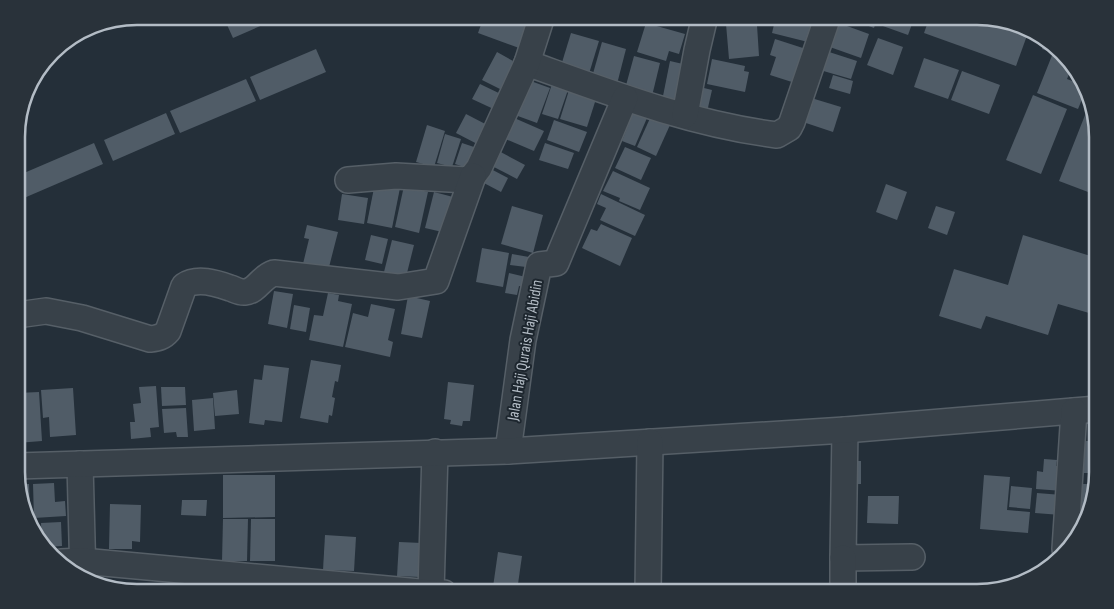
<svg xmlns="http://www.w3.org/2000/svg" width="1114" height="609" font-family="'Sofia Sans Condensed',sans-serif">
<style>
.building{fill:#505c67}
.lines{fill:none;stroke-linecap:round;stroke-linejoin:round}
.minor-casing{stroke:#565f67;stroke-width:28}
.minor{stroke:#384149;stroke-width:25}
.labels{text-anchor:middle;stroke-width:4;stroke-linejoin:round;paint-order:stroke}
.street-label{font-size:16px;fill:#b3bcc5;stroke:#1d262e}
.rim{fill:none;stroke:#b3bcc5;stroke-width:2.5}
</style>
<rect width="100%" height="100%" fill="#242f39"/>
<!-- building -->
<g class="building">
<path d="M223,16H283L233,38Z"/>
<path d="M484,16H500L530,27L522,49L478,33Z"/>
<path d="M666,16H687L684,24Z"/>
<path d="M776,16H815L808,42L772,33Z"/>
<path d="M842,16H878L874,28Z"/>
<path d="M883,16H915L908,35L880,25Z"/>
<path d="M930,16H977L1029,30L1016,66L924,33Z"/>
<path d="M745,22L746,26L757,25L759,56L729,59L726,24Z"/>
<path d="M836,22L869,34L861,58L827,46Z"/>
<path d="M646,23L685,34L679,54L669,51L666,61L637,52Z"/>
<path d="M571,33L599,41L588,77L560,69Z"/>
<path d="M878,38L903,47L893,75L867,65Z"/>
<path d="M775,39L806,49L795,83L770,75L776,57L770,55Z"/>
<path d="M1045,40L1073,65L1067,79L1083,85L1085,92L1078,109L1037,93L1053,53L1042,49Z"/>
<path d="M602,42L626,49L617,84L592,77Z"/>
<path d="M316,49L326,72L260,100L250,77Z"/>
<path d="M826,51L857,61L851,79L820,70Z"/>
<path d="M497,52L513,61L512,63L521,68L510,94L482,80Z"/>
<path d="M634,56L660,63L652,96L625,89Z"/>
<path d="M924,58L959,70L948,99L914,87Z"/>
<path d="M712,59L745,66L744,71L749,72L745,92L707,84Z"/>
<path d="M670,61L696,67L688,106L662,101Z"/>
<path d="M962,71L1000,85L989,114L951,100Z"/>
<path d="M833,75L853,81L850,94L829,88Z"/>
<path d="M554,78L570,84L558,119L542,114Z"/>
<path d="M246,79L256,101L180,133L170,111Z"/>
<path d="M528,80L550,88L537,123L515,115Z"/>
<path d="M480,84L507,97L500,112L472,99Z"/>
<path d="M570,87L596,99L587,127L560,119Z"/>
<path d="M700,87L712,90L707,112L695,109Z"/>
<path d="M1033,95L1067,109L1041,174L1006,160Z"/>
<path d="M808,97L841,107L833,132L800,121Z"/>
<path d="M1089,105L1097,129V190L1096,195L1059,181Z"/>
<path d="M166,113L175,134L113,161L104,140Z"/>
<path d="M633,113L647,118L635,146L622,141Z"/>
<path d="M466,114L493,128L483,147L456,133Z"/>
<path d="M651,116L670,125L656,156L637,147Z"/>
<path d="M512,117L544,131L534,151L503,138Z"/>
<path d="M554,120L587,132L579,152L547,140Z"/>
<path d="M427,125L445,131L434,167L416,162Z"/>
<path d="M445,134L461,139L452,167L437,163Z"/>
<path d="M94,143L103,164L17,201V176Z"/>
<path d="M462,143L477,148L470,169L455,164Z"/>
<path d="M545,143L574,153L568,169L539,160Z"/>
<path d="M625,147L651,158L641,180L615,168Z"/>
<path d="M497,150L525,165L517,179L490,165Z"/>
<path d="M489,168L508,178L501,192L482,182Z"/>
<path d="M613,171L650,188L640,210L619,201L620,198L603,191Z"/>
<path d="M375,183L400,188L392,228L367,223Z"/>
<path d="M886,184L907,192L897,220L876,212Z"/>
<path d="M404,186L428,192L419,233L395,227Z"/>
<path d="M434,192L457,198L451,234L425,228Z"/>
<path d="M342,194L368,198L364,224L338,220Z"/>
<path d="M601,194L645,215L635,236L600,220L606,208L597,204Z"/>
<path d="M512,206L543,215L533,253L501,244Z"/>
<path d="M936,206L955,212L947,235L928,228Z"/>
<path d="M601,224L632,238L620,266L582,248L591,229L597,231Z"/>
<path d="M307,225L338,232L328,271L302,268L309,239L304,238Z"/>
<path d="M371,235L388,239L382,264L365,260Z"/>
<path d="M1023,235L1097,258L1096,315L1058,304L1048,335L986,316L981,329L939,316L954,269L1008,285Z"/>
<path d="M392,240L414,245L405,281L383,276Z"/>
<path d="M482,248L509,253L503,287L476,282Z"/>
<path d="M512,254L529,257L526,267L510,265Z"/>
<path d="M509,273L530,278L528,288L519,286L517,295L505,293Z"/>
<path d="M274,291L293,294L287,328L268,324Z"/>
<path d="M328,293L339,295L338,301L352,304L343,347L309,340L314,315L323,316Z"/>
<path d="M408,296L430,301L422,338L401,334Z"/>
<path d="M371,304L395,309L388,340L393,342L390,357L345,347L353,313L368,317Z"/>
<path d="M294,305L310,308L306,332L290,329Z"/>
<path d="M311,360L341,365L338,382L335,381L332,397L335,398L332,416L329,415L328,423L300,418Z"/>
<path d="M264,365L289,368L282,422L265,420L264,425L249,423L254,379L262,380Z"/>
<path d="M448,382L474,385L470,421H463L462,426L450,424L451,420L444,419Z"/>
<path d="M156,386L159,427L150,428L151,437L131,439L130,422H135L133,404L141,403L139,387Z"/>
<path d="M161,387H185L186,405L162,406Z"/>
<path d="M73,388L76,435L50,437L49,417L43,418L41,390Z"/>
<path d="M237,390L239,414L215,416L213,393Z"/>
<path d="M39,392L42,441L17,443V393Z"/>
<path d="M213,398L215,429L194,431L192,400Z"/>
<path d="M186,408L188,437H177L176,432L164,433L162,409Z"/>
<rect x="1077" y="441" width="21" height="32"/>
<path d="M1044,459L1057,460L1056,466H1064L1063,491L1036,489L1037,471L1043,472Z"/>
<rect x="850" y="461" width="11" height="23"/>
<path d="M223,475H275V517L223,518Z"/>
<path d="M984,475L1010,477L1007,510L1030,512L1028,533L980,529Z"/>
<path d="M54,483L55,502L65,501L66,516L34,518L33,484Z"/>
<path d="M17,484H29L30,515L28,516Z"/>
<path d="M1082,484H1096L1088,510H1081Z"/>
<path d="M1011,486L1032,488L1030,509L1009,507Z"/>
<path d="M1037,493L1062,495L1061,515L1035,513Z"/>
<path d="M868,496H899L898,524L867,523Z"/>
<path d="M182,500H207L206,516L181,515Z"/>
<path d="M110,504L141,505L140,542L132,541V549H109Z"/>
<path d="M223,519H248L247,561H222Z"/>
<path d="M251,519H275V561H250Z"/>
<path d="M61,522L62,546L45,547L42,545L41,523Z"/>
<path d="M325,535L356,537L354,571L323,570Z"/>
<path d="M399,542L422,543L420,577L397,576Z"/>
<path d="M498,552L522,556L517,591L493,587Z"/>
<path d="M145,584L169,587V593H145Z"/>
</g>
<g class="lines">
<!-- minor casing -->
<g class="minor-casing">
<g id="minor">
<path d="M527,63C608,92 690,124 777,135L789,128L792,122L828,16"/>
<path d="M685,115L697,50L705,16"/>
<path d="M348,180L396,176L467,180L473,176L479,168L527,63L542,16"/>
<path d="M17,315L46,311L82,318L150,339C158,338 163,337 168,331L184,286C197,277 216,283 230,288C234,289 240,293 245,292C257,291 261,277 274,273L398,287L436,281L473,176"/>
<path d="M845,430L843,558L912,557"/>
<path d="M508,451L523,340L539,265L556,263L625,98"/>
<path d="M435,452L431,592L444,593"/>
<path d="M80,464L83,578"/>
<path d="M17,466L508,451L845,430L1097,409"/>
<path d="M1065,549L1074,411"/>
<path d="M61,562L82,561L431,593"/>
<path d="M648,593L650,442"/>
<path d="M843,593V558"/>
</g>
</g>
<!-- minor -->
<use href="#minor" class="minor"/>
</g>
<g class="labels">
<!-- street labels -->
<g class="street-label">
<text transform="translate(524 350) rotate(-80)" y="6">Jalan Haji Qurais Haji Abidin</text>
</g>
</g>
<!-- crop -->
<path d="M0 0H1114V609H0ZM137 25H977A112 112 0 0 1 1089 137V472A112 112 0 0 1 977 584H137A112 112 0 0 1 25 472V137A112 112 0 0 1 137 25Z" fill="#29323a" fill-rule="evenodd"/>
<path class="rim" d="M137 25H977A112 112 0 0 1 1089 137V472A112 112 0 0 1 977 584H137A112 112 0 0 1 25 472V137A112 112 0 0 1 137 25Z"/>
</svg>
